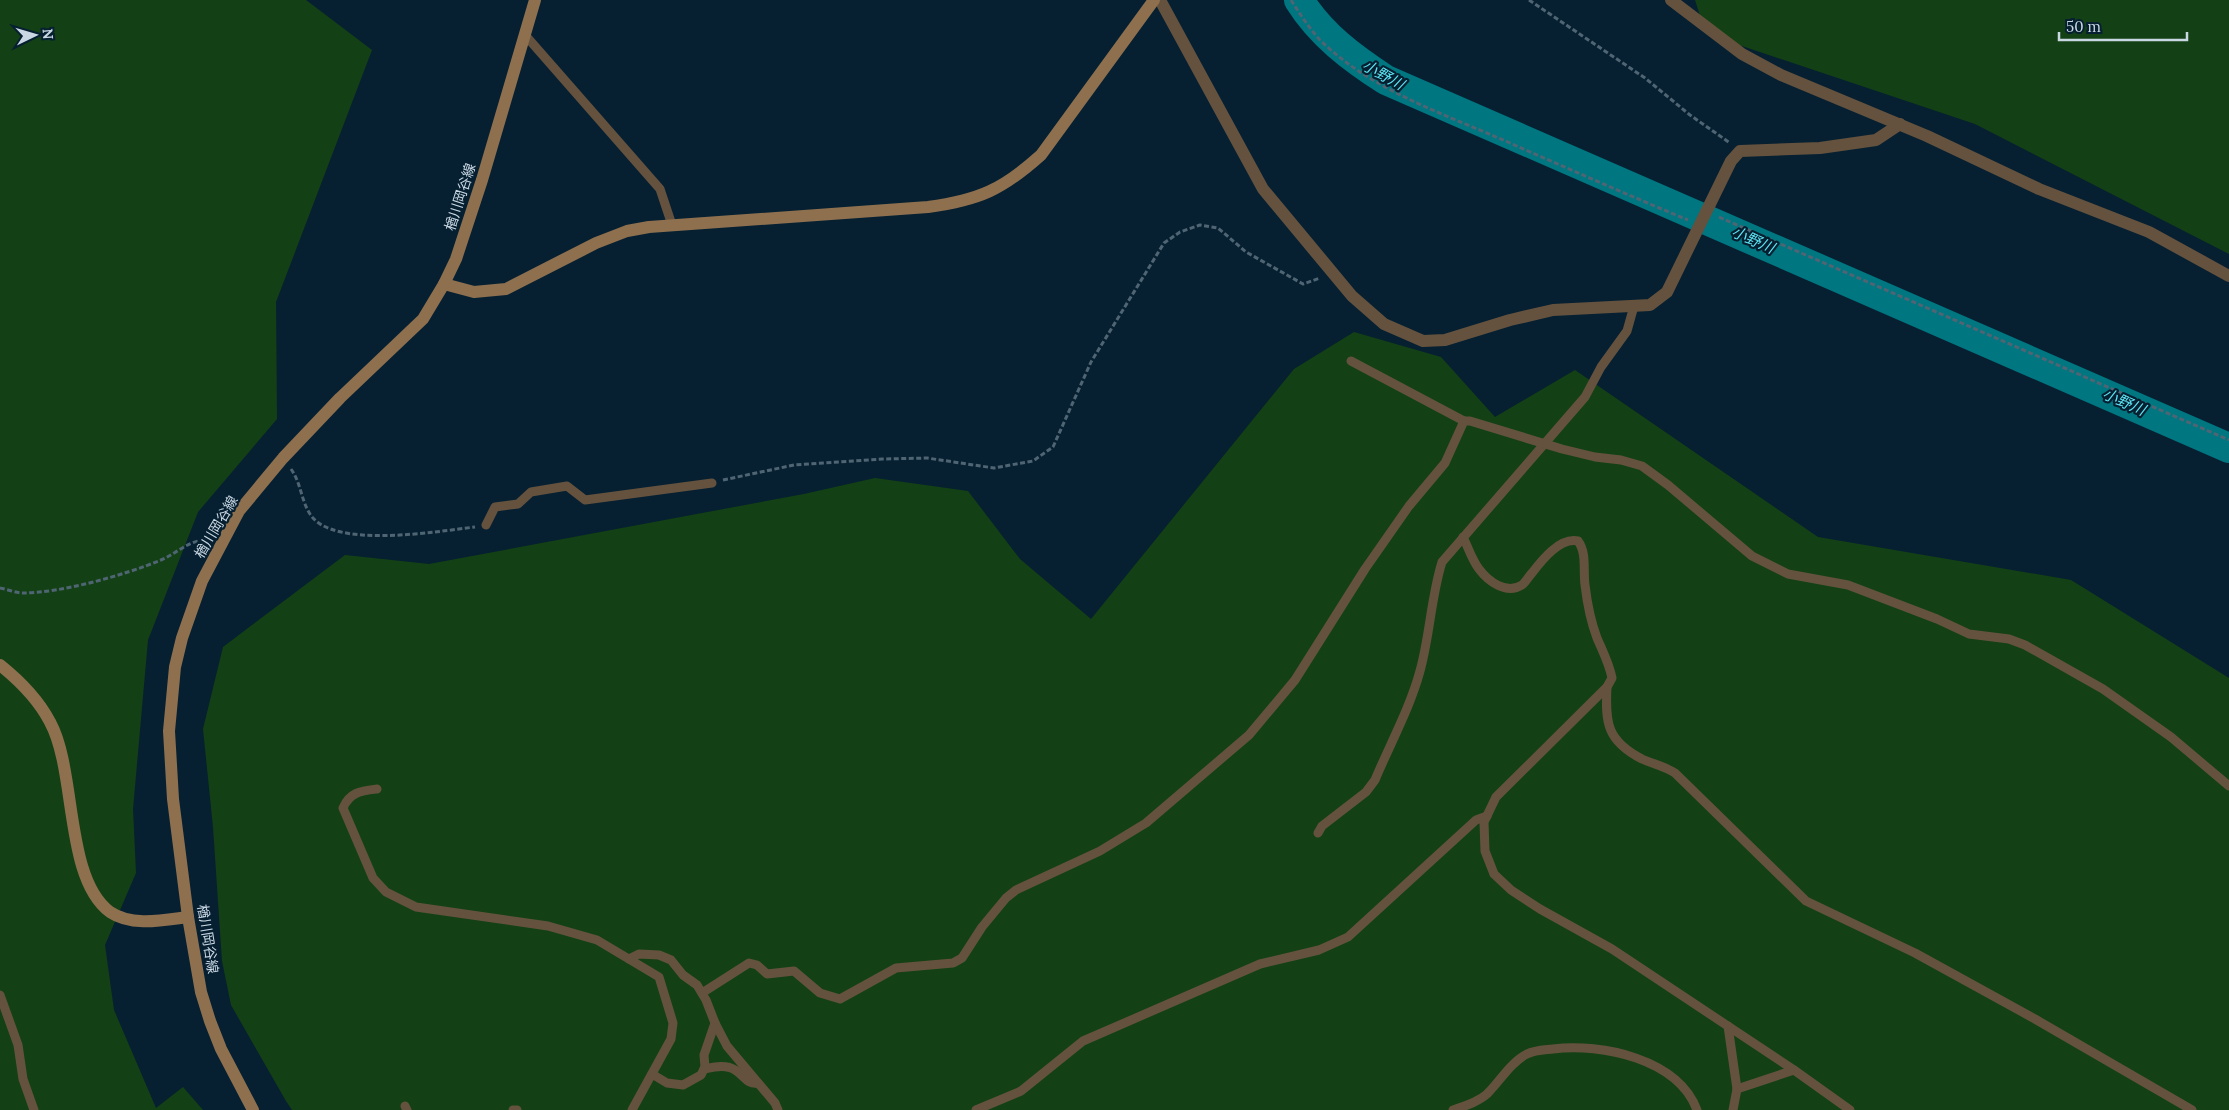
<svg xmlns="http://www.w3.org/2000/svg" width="2229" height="1110" font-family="Lora,'Noto Sans JP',serif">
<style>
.green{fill:#134115}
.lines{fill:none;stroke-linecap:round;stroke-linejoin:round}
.river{stroke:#007680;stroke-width:30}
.path{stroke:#4f6574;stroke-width:3;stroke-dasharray:5 2.5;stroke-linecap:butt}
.lane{stroke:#65523e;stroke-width:9}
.street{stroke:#65523e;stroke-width:12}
.secondary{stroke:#8e704f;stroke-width:12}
.labels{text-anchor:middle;stroke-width:4.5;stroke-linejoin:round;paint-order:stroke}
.street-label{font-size:14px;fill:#cad8e4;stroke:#062031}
.water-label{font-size:15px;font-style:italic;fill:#5ce4f3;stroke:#062031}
</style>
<rect width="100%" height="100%" fill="#062031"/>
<!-- green -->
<g class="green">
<path d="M0,0H306L372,50L276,302L277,419L198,512L148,640L133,809L136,873L105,945L114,1010L156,1108L183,1087L203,1110H0Z"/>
<path d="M1695,0H2229V254L1975,124L1706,34Z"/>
<path d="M1354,332L1441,357L1495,417L1575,370L1818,537L2071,580L2229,678V1110H292L286,1101L231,1005L222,961L213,827L203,729L223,647L345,555L429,564L804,494L875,478L968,491L1020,559L1091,619L1294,369Z"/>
</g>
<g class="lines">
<!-- river -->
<path class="river" d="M1299,0C1321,35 1352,58 1386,80L2229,448"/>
<!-- path -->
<g class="path">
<path d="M1291,0C1300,14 1309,28 1320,40C1372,91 1445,114 1510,143C1569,169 1628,195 1688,220"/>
<path d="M1529,0L1645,78L1690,115L1730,143"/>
<path d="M1719,217L2229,440"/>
<path d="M291,469C301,483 301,500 310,514C332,550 439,531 475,527"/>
<path d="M723,480L794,465L882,459L927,458L994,468L1033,461L1053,447L1091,362L1164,243L1180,232L1200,225L1218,228L1246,252L1303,284L1320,278"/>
<path d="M0,588C7,589 15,593 23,593C61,593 125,575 161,560C178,553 189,539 209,540"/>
</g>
<!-- lane -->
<g class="lane">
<path d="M526,36L660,189L672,225"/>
<path d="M1351,361L1464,421"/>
<path d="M486,525L495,507L518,504L531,492L567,486L585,500L712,483"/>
<path d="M1463,537C1468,547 1472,560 1479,569C1488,581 1506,595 1522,585C1526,582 1529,576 1532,573C1542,560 1560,537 1578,541C1587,553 1583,570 1585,585C1587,602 1591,622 1597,638C1603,652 1609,663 1612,678L1607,687L1496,797L1484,822L1485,851L1494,874L1511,890L1540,909L1612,949L1794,1070L1850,1110"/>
<path d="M1607,687C1605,723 1607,741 1642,759C1653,764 1664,766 1675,773L1806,901L1915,953L2035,1019L2192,1110"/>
<path d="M377,789C361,791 350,792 343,808L373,878L386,892L416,907L548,926L597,940L659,977L673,1023L671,1039L632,1110"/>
<path d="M1318,833L1322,826L1366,792L1375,780C1390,744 1410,708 1420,671C1430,635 1431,597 1442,562L1585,397L1601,367L1627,331L1634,306"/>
<path d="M629,959L639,954L659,955L671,960L683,975L697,985L706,1000L715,1023L704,1055L705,1067L701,1075L683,1085L667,1083L652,1074"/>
<path d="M702,993L749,963L757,965L767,974L794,971L820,993L840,999L896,968L953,963L962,958L982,927L1006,898L1016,890L1100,851L1146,823L1249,735L1295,680L1365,569L1409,506L1445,463L1464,421H1470L1562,449L1595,457L1621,460L1642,466L1668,485L1752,556L1788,574L1848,585L1937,619L1969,634L2009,639L2025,645L2103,689L2171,737L2229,786"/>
<path d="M0,995L18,1045L23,1079L34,1110"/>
<path d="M715,1023L727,1046L775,1103L778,1110"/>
<path d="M1728,1026L1737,1089L1733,1110"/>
<path d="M704,1069C714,1067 726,1064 735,1070C744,1075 747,1085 758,1083"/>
<path d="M1737,1089L1794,1070"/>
<path d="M405,1106L407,1110"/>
<path d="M513,1110H517"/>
<path d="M976,1110L1021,1091L1083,1041L1260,964L1319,950L1348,937L1476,820L1487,816"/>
<path d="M1453,1110C1465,1106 1478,1102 1487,1094C1500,1081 1511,1062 1527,1054C1535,1050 1545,1050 1553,1049C1602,1043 1678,1059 1697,1110"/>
</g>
<!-- street -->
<g class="street">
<path d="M1160,0L1263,189L1352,296L1384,324L1423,341L1445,340L1510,320L1553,310L1650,305L1667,292L1731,161L1740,151L1820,148L1876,140L1900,124"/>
<path d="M1671,0L1742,54L1781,75L1927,136L2039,189L2149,232L2229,276"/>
</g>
<!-- secondary -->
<g class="secondary">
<path d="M444,284L474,292L506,289L596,243L627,231L649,227L928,207C979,200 1002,190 1041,155L1154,0"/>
<path d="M0,665C20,681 38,699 50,722C77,771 64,878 110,912C132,927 164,920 188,917"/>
<path d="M253,1110L221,1049L210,1021L201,992L188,917L173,799L169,731L175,667L182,638L202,581L239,511L283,458L340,398L423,319L444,284L456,259L482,180L535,0"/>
</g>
</g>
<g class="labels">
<!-- street labels -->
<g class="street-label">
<text transform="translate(460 197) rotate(-72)" y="5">楢川岡谷線</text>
<text transform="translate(216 527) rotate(-59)" y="5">楢川岡谷線</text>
<text transform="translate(208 939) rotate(81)" y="5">楢川岡谷線</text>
</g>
<!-- water labels -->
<g class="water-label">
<text transform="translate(1383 75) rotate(29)" y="5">小野川</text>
<text transform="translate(1753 240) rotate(24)" y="5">小野川</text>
<text transform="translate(2124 402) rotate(24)" y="5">小野川</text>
</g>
</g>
<!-- north arrow -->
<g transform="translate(35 35) rotate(85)" stroke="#062031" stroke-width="4" paint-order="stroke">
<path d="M0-4L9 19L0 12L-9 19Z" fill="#cad8e4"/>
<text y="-8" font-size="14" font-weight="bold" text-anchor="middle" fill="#cad8e4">N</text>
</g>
<!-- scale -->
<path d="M2059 32v8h128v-8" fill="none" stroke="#cad8e4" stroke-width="2.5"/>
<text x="2066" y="32" font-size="15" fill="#cad8e4" stroke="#062031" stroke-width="4" paint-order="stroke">50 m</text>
</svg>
